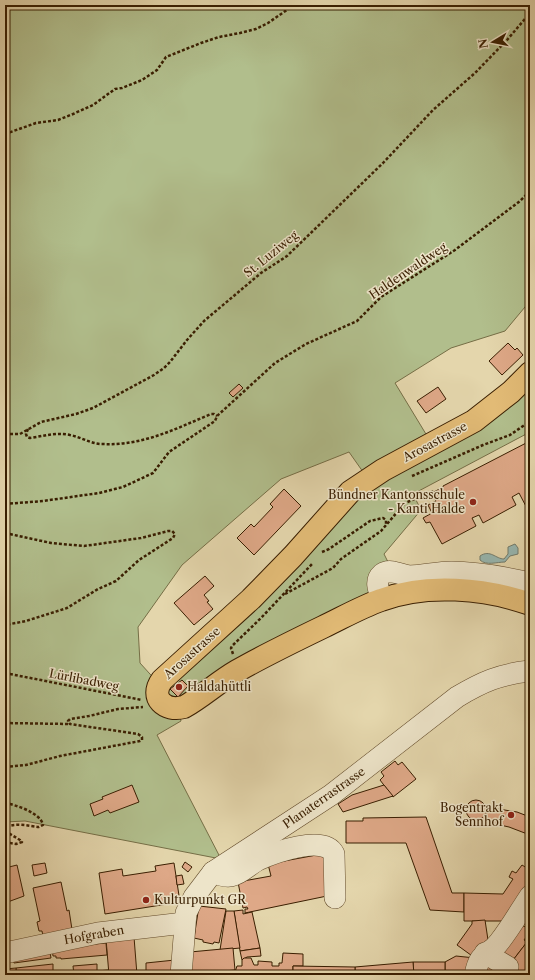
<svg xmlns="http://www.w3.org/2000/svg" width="535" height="980" font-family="'Libre Caslon Text',serif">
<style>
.green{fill:#b1be8c;stroke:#756e46;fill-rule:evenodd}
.water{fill:#97b7b1;stroke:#717a6b}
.building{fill:#dea887;stroke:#391e01}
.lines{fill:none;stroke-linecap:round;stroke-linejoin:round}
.minor-casing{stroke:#644c2c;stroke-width:22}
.major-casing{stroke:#391e01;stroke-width:24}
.path{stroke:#391e01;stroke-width:2.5;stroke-dasharray:3 2;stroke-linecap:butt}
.minor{stroke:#ede4c9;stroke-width:21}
.major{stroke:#e2bb76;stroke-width:22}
.poi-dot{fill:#8f2418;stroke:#ede4c9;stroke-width:1.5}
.labels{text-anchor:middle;stroke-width:3;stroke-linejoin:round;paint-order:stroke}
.street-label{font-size:12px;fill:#391e01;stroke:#ede4c9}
.poi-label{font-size:12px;fill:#391e01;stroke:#ede4c9;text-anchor:end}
</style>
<rect width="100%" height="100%" fill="#e4d6ac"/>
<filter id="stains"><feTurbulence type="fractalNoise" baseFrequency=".005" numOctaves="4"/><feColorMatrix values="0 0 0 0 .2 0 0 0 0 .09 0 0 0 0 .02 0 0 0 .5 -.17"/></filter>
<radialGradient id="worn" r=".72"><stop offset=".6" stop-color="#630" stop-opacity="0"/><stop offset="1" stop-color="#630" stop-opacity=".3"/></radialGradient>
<!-- green -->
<path class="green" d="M5,5H530V301L505,331L451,348L395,383L432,444L530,376V432L413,494L421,510L384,554L388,562L378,588L178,708L181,721L157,735L221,859L25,821L5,822ZM349,452L368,479L159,684L140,663L138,627L182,565L281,479Z"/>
<!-- water -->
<path class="water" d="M515,544L518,548V554L510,556L505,562C497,562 486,566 480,560V556C490,549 496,559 504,559L508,554V547Z"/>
<!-- building -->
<g class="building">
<path d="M508,343L515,350L517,348L523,355L502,375L489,361Z"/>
<path d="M239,384L243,388L233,397L229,393Z"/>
<path d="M438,387L446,399L426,413L417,401Z"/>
<path d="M530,441V514L519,493L512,497L516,505L483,523L479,515L472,518L476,526L442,544L430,522L426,523L423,518L432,513L428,505L436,501L432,493L443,487V486Z"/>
<path d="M284,489L301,506L254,555L237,538L251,524L254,527L273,507L270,504Z"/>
<path d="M205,576L214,586L204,595L209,601L207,602L213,609L194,625L174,603Z"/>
<path d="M182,680L188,686L178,697L170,689Z"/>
<path d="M395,761L398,765L402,762L416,779L393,797L380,780L384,776L381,772Z"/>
<path d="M132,785L139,802L110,813L108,810L94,816L90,804L103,799L102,797Z"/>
<path d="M384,785L393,796L343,812L338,804L352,795Z"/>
<circle cx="476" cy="810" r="10"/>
<path d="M486,807L517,812L530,817V835L509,827L500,825L480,824L478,820L481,819L486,814Z"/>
<path d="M426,817L452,893H464V912L430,910L406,843H346V821H363V818Z"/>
<path d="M322,854L328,867L327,896L245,913V909H248L247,907L243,908L238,882L271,876L268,864Z"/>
<path d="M185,862L192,867L188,872L182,867Z"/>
<path d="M45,863L47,873L34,876L32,865Z"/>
<path d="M174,863L180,902L105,914L99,873L122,869L123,876L156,871L155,866Z"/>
<path d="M17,865L24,896L5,903V868Z"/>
<path d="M522,865L530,870V893L510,921H464V893L503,894L513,879L509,877L512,871L516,873Z"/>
<path d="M182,875L184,884L177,885L176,876Z"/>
<path d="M61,882L67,911L69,910L73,936L44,942L42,931H39L37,922L40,921L33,888Z"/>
<path d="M199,906L226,909L219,943L214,942L213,944L203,942V940L194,938Z"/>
<path d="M243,910V914L252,912L260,948L240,951L234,911Z"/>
<path d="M226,911H234L240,948L220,950Z"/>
<path d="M485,920L488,940L475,958L457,945L472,924V921Z"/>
<path d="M516,924L530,928V932L524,940L527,942L510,964L495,955Z"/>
<path d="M134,937L137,975H109L106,939Z"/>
<path d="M527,942L530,943V975H523L510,964Z"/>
<path d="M106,943L107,955L61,959V958H56V956H53L52,948Z"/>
<path d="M49,947L51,958L14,963L12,953Z"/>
<path d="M233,948L235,970L189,974L190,952Z"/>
<path d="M260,948L261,956L247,957L242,960L240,951Z"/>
<path d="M283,953L303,954V966H293V975H234L237,966H242V960L244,958H251L254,965H258V961L272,962V966H279V963H282Z"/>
<path d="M456,956L475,958L472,975H445V962Z"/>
<path d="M486,958L505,975H482Z"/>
<path d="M175,960L174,974L146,975V963Z"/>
<path d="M413,962H445V975H414Z"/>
<path d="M413,962L414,975H355V967Z"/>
<path d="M53,964V975H16V968Z"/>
<path d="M97,964V971L108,970L109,975H74L73,966Z"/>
<path d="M293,966L355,967V975H293Z"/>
<path d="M16,968V975H5V969Z"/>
<path d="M230,971V975H189V974Z"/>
</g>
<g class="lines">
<!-- minor casing -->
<g class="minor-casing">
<g id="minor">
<path d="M382,599C379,591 374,581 382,574C390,568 401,575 409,576C423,576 437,572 451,572C478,572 504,577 530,583"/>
<path d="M213,872C219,875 225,877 231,876C241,874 249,865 258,860C273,853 324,834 334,854L335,898"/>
<path d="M5,953L98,933L184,923"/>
<path d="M485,953L508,967"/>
<path d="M181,975L186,913L194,897L213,872L331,795L457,697C482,682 500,674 530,671"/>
<path d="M475,975C480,949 488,958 500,941C511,927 520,911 530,896"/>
</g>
</g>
<!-- major casing -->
<g class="major-casing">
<path id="major" d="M530,373L511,392L474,421L383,470L350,492L293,556L251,599L162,680C149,698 165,712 184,707C202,697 218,682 237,671C265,655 294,641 323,627C342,618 361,607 381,600C426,583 485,588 530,604"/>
</g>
<!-- path -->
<g class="path">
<path d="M5,134L36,123L58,120L73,114L93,105L115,89L122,88L142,80L157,70L166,57L201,43L219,37L240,33L256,29L268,23L294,5"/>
<path d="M28,429L26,434L27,437L30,438C44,436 56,432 70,435C81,437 91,444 102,444C143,446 175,429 211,414H214L217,416"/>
<path d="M5,434H20L41,422L76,414L93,408L154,375L164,368L170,362L187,340L204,321L261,273L287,256L318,226L383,163L433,110L475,73L507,40L530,13"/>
<path d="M412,476L483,445L510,435L526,424L530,418"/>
<path d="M5,504L43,501L99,493L123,487L153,473L169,452L215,421L217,416L275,363L306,344L357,321L381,297L455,250L520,201L530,191"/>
<path d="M5,533L51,543L84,546L141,538L168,531H172L175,534L173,538L139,560L116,581L98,589L67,608L26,621L5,625"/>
<path d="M322,552L329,549L370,521L383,518L386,520V524"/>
<path d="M285,594L333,568L341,559L381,531L405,503L434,491V492"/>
<path d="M233,654L231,648L232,646L261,618L312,564"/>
<path d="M5,673L142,700"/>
<path d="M5,723L68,724"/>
<path d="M5,767L26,765L60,756L140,741L142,740V737L138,734L70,724L68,721L70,719L89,716L118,709L143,707"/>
<path d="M5,803C16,805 41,813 43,825L39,827C29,826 14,822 5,828"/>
<path d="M5,831L20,840L22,842L16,844L5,842"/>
</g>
<!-- minor -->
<use href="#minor" class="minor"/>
<!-- major -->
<use href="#major" class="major"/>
</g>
<!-- markers -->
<g class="poi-dot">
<circle cx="473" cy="502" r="4"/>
<circle cx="179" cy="687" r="4"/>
<circle cx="511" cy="815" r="4"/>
<circle cx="146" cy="900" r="4"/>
</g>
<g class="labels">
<!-- street labels -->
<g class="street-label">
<text transform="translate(271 254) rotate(-39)" y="4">St. Luziweg</text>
<text transform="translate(408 271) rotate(-34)" y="4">Haldenwaldweg</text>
<text transform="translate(435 442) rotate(-28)" y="4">Arosastrasse</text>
<text transform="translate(192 653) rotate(-42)" y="4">Arosastrasse</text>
<text transform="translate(84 680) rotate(11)" y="4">Lürlibadweg</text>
<text transform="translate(324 798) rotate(-35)" y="4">Planaterrastrasse</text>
<text transform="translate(94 935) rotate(-10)" y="4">Hofgraben</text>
</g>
<!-- poi labels -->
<g class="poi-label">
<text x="465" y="499">Bündner Kantonsschule<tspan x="465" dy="14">- Kanti Halde</tspan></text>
<text x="187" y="691" text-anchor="start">Haldahüttli</text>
<text x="503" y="812">Bogentrakt<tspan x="503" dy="14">Sennhof</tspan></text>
<text x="154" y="904" text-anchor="start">Kulturpunkt GR</text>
</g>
</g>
<!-- margin -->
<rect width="535" height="980" fill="none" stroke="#e4d6ac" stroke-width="20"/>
<rect x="6" y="6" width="523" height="968" fill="none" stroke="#391e01" stroke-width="2"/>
<rect x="10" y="10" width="515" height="960" fill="none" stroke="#391e01"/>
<!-- north arrow -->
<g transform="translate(493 42) rotate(260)" stroke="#ede4c9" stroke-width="3" paint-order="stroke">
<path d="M0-3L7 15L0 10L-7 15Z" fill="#391e01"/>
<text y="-6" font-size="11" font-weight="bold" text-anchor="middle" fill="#391e01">N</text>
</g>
<rect width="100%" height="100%" filter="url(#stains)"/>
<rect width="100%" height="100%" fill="url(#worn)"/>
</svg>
